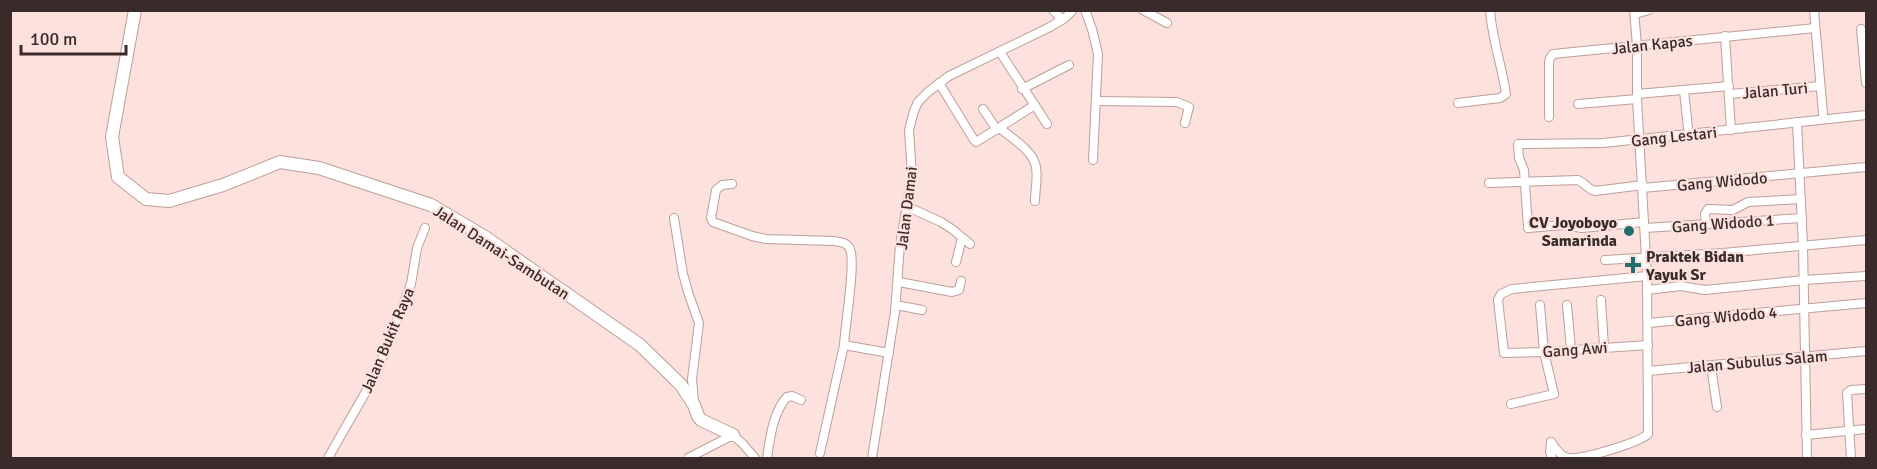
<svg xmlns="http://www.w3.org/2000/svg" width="1877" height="469" font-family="Signika,sans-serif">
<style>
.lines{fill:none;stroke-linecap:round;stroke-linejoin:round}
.street-casing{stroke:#be9e98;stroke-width:10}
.secondary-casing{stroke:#be9e98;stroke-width:14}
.street{stroke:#fff;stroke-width:8}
.secondary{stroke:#fff;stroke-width:12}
.poi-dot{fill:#216d70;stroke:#fde1dc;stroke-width:2}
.labels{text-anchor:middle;stroke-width:4.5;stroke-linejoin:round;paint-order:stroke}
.street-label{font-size:16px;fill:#382b29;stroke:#fde1dc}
.poi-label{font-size:16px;font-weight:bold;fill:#382b29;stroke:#fde1dc;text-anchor:end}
</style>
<rect width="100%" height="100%" fill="#fde1dc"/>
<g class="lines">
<!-- street casing -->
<g class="street-casing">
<g id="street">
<path d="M1053,10L1062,20"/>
<path d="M1085,10L1092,29L1098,54L1093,160"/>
<path d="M1143,10L1167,23"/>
<path d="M1814,10L1823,114"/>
<path d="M1635,14L1649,10"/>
<path d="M1861,29L1866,83"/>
<path d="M1725,36L1731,130"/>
<path d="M1000,52L1047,124"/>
<path d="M939,83L974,140L976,142L1035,105"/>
<path d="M1022,89L1069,65"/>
<path d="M1684,91L1688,128"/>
<path d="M1637,94L1729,86"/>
<path d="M1730,94L1820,86"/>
<path d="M1096,101L1177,102L1189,107L1185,123"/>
<path d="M1458,103L1500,98L1506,94C1502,66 1492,39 1490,10"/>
<path d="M1578,104L1637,99"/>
<path d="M983,109L997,130"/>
<path d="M1549,117V63L1550,58L1553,54L1815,28"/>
<path d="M1797,122L1803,246L1807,458"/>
<path d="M1000,128C1012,139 1033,150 1036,167C1038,178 1035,190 1035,201"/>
<path d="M1489,183L1578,180C1585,183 1587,189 1595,191L1643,185"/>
<path d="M732,184L722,185L716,190L711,218L713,222L752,236L766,239L834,241C840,242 847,242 850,249C856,262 845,326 844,345L889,353"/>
<path d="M1643,188L1866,167"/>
<path d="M906,206L941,222L952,229L970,244"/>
<path d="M674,218L683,274L689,295L699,323L692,379L694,401"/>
<path d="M1644,222L1582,228L1564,225L1528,228L1524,170L1519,158L1518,144L1603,143L1866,115"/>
<path d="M1706,224L1705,214L1708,209L1733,210L1748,202L1801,199"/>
<path d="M1645,228L1802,218"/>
<path d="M1605,260L1723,253L1866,240"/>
<path d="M956,262L962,238"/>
<path d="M1647,276L1512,289L1501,294L1498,300L1504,353L1544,352L1648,345"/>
<path d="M899,282L952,292L959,290L961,281"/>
<path d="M1647,290L1681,286L1705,290L1804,280L1866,276"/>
<path d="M1601,300L1604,347"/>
<path d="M896,305L922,310"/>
<path d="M1567,305L1571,349"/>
<path d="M1648,323L1866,303"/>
<path d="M1711,366L1717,407"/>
<path d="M1648,371L1866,351"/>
<path d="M1511,404L1554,394L1544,352L1540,305"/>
<path d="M1806,435L1866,429"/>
<path d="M1551,442C1555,448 1561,457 1568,458C1582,460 1638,443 1648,434L1647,276L1637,99V46L1634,10"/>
<path d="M1551,442L1550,452L1552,458"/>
<path d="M820,453L844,345"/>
<path d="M328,458L376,374L411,284L417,248L425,228"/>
<path d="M688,458L733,435L743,444L755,458"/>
<path d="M767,458C770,438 773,412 787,397L792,396L801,400"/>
<path d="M872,458L895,312L900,245L912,176L909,130L914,111L918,102L928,92L949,76L1050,27L1066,17L1073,10"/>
<path d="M1851,458L1847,393L1851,390L1866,389"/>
</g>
</g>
<!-- secondary casing -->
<g class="secondary-casing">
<path id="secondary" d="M135,10L112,137L118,177L146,199L169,201L223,185L280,162L319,168L431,205L485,237L640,345L681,385L694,405L698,416L701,420L733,435"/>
</g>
<!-- street -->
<use href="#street" class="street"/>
<!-- secondary -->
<use href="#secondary" class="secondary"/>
</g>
<!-- markers -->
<g class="poi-dot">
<circle cx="1629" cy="231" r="6"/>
<path d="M1630 256h6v6h6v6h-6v6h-6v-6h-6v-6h6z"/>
</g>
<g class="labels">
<!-- street labels -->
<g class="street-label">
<text transform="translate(1652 44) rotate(-6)" y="6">Jalan Kapas</text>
<text transform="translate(1775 90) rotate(-5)" y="6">Jalan Turi</text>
<text transform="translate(1674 136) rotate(-6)" y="6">Gang Lestari</text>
<text transform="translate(1722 181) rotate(-5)" y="6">Gang Widodo</text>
<text transform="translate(906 208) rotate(-83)" y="6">Jalan Damai</text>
<text transform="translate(1723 223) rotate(-4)" y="6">Gang Widodo 1</text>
<text transform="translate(502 252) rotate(33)" y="6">Jalan Damai-Sambutan</text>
<text transform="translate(1726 316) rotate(-5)" y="6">Gang Widodo 4</text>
<text transform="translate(387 340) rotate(-67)" y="6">Jalan Bukit Raya</text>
<text transform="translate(1575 349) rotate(-4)" y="6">Gang Awi</text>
<text transform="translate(1757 361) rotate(-5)" y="6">Jalan Subulus Salam</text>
</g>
<!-- poi labels -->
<g class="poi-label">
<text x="1617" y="228">CV Joyoboyo<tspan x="1617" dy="18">Samarinda</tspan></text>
<text x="1646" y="262" text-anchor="start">Praktek Bidan<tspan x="1646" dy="18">Yayuk Sr</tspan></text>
</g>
</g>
<!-- border -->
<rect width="1877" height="469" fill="none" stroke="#382b29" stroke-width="24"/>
<!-- scale -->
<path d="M21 45v9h105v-9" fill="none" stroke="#382b29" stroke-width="3"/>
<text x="30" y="45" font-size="18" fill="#382b29" stroke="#fde1dc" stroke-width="4.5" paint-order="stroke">100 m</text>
</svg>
